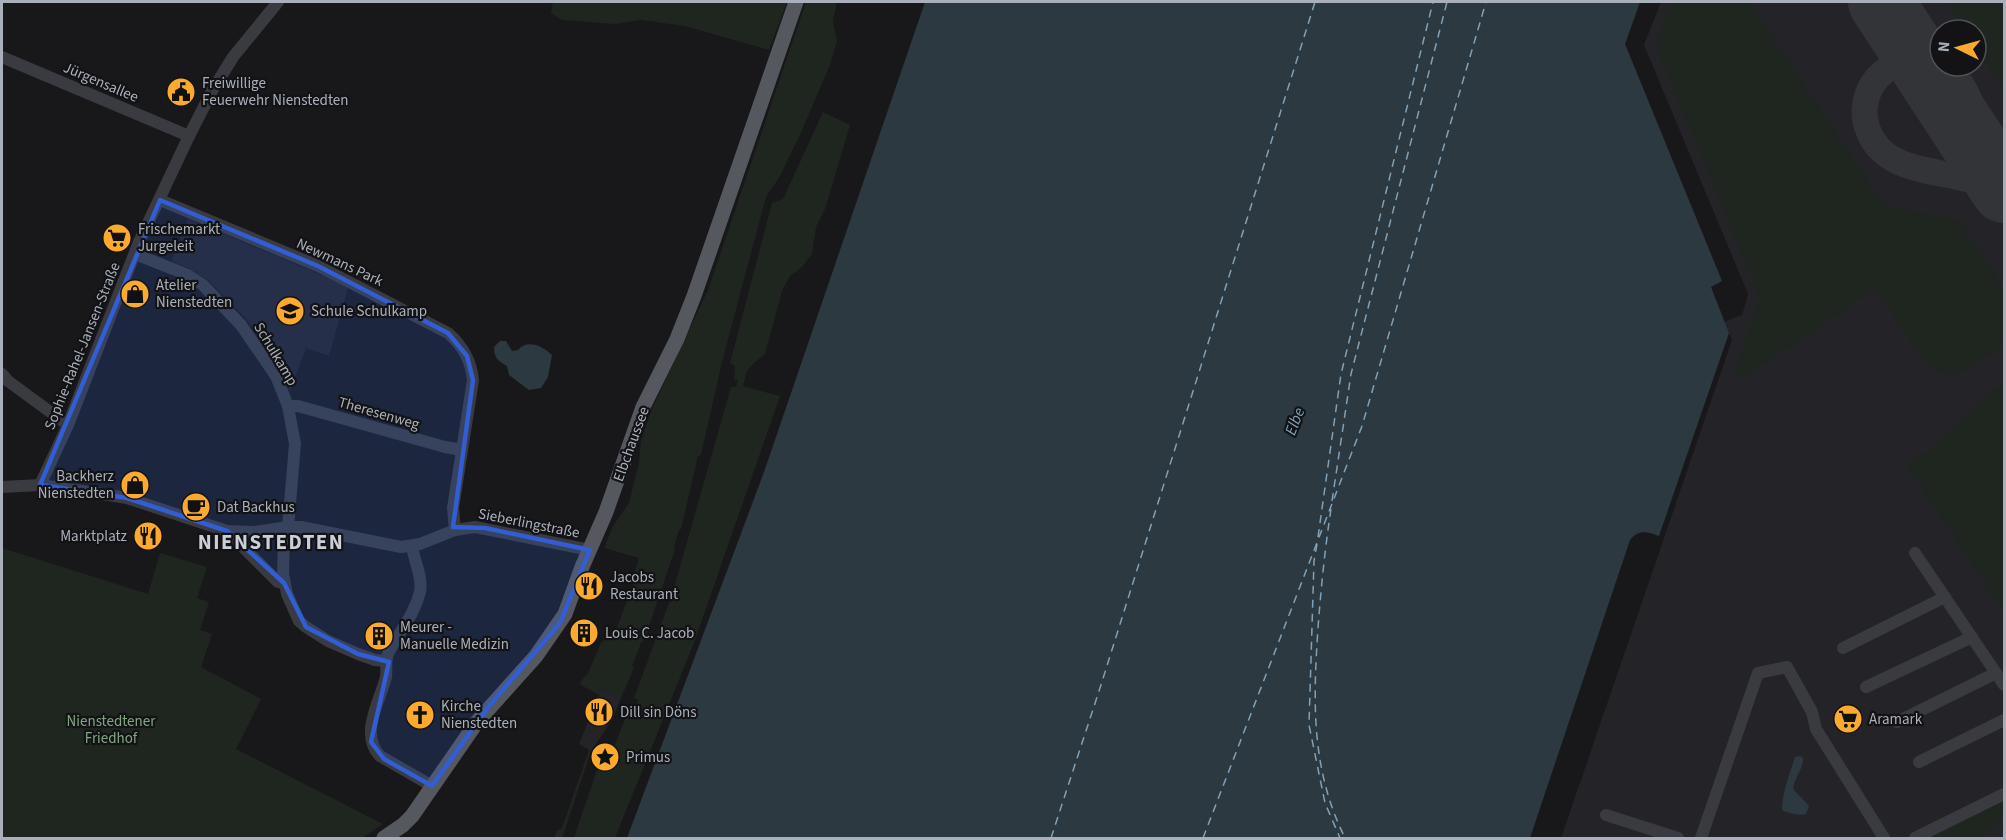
<svg xmlns="http://www.w3.org/2000/svg" width="2006" height="840" font-family="'Source Sans 3',sans-serif">
<style>
.built{fill:#242428;fill-rule:evenodd}
.green{fill:#1e261f}
.water{fill:#2d3940}
.lines{fill:none;stroke-linecap:round;stroke-linejoin:round}
.ferry{stroke:#80a1b7;stroke-width:1.5;stroke-dasharray:8 6;stroke-linecap:butt}
.taxiway{stroke:#323438;stroke-width:26}
.runway{stroke:#323438;stroke-width:66}
.minor{stroke:#393b40;stroke-width:12}
.major{stroke:#55585f;stroke-width:15}
.marked{fill:#325dd4;fill-opacity:0.2;stroke:#325dd4;stroke-width:4.5;stroke-linejoin:round}
.labels{text-anchor:middle;stroke-width:4.5;stroke-linejoin:round;paint-order:stroke}
.street-label{font-size:15px;fill:#aab0bb;stroke:#131316}
.poi-label{font-size:15px;fill:#aab0bb;stroke:#131316;text-anchor:start}
.park-label{font-size:15px;fill:#80a780;stroke:#131316}
.water-label{font-size:16px;font-style:italic;fill:#80a1b7;stroke:#131316}
.district-label{font-size:21px;font-weight:bold;letter-spacing:1.5px;fill:#cbcfd7;stroke:#131316}
</style>
<rect width="100%" height="100%" fill="#18181b"/>
<!-- built -->
<g class="built">
<path d="M1661,2H2004V838H1561L1732,340L1724,322L1742,315L1748,294L1644,45ZM1940,30H1976V66H1940Z"/>
<path d="M188,219L324,276L348,288L329,356L306,348L290,391L284,375L248,321L208,280L189,268L171,261Z"/>
<path d="M602,688L621,698L612,720L591,751L579,744Z"/>
</g>
<!-- green -->
<g class="green">
<path d="M553,2H787L769,50L685,26L641,20L614,24L562,20L551,13Z"/>
<path d="M806,2H837L833,21L837,41L830,65L799,137L779,178L767,195L763,208L722,362L701,455L698,456L681,529L679,530L674,547L675,549L644,641H642L632,666L634,668L621,698L602,689L599,695L579,684L588,673L601,643L616,630L635,580L633,579L639,558L604,548L613,526L629,503L639,463L641,440L652,409L708,290Z"/>
<path d="M1671,2H1749L1884,205L1959,220L2004,288V344L1964,371L1955,374L1940,373L1925,363L1875,288L1816,330L1741,378L1733,375L1759,297L1657,48L1658,36Z"/>
<path d="M1946,2H2004V91L1976,48V30H1964Z"/>
<path d="M823,112L850,125L825,209L816,227L812,254L802,267L790,276L782,291L765,354L753,364L747,371L743,386L780,396L694,643L615,838H574L601,758H606L610,756L627,714L632,715L638,700L634,698L672,595L731,387H736L738,380L734,379L735,366L730,363L772,203L783,199Z"/>
<path d="M2004,383V613L1906,465L1933,447V443L1951,431L1952,427L1968,417L1982,398Z"/>
<path d="M2,548L148,594L160,553L207,567L197,598L209,602L200,630L212,634L201,667L261,699L236,749L383,824L362,838H2Z"/>
<path d="M589,750L591,751L562,838H554L557,831L562,828Z"/>
<path d="M2004,801V819L1986,836L1980,838H1929Z"/>
</g>
<!-- water -->
<g class="water">
<path d="M925,2H1640L1625,44L1722,281L1711,287L1729,333L1659,536C1647,532 1639,529 1630,540L1530,838H627L764,472Z"/>
<path d="M500,341H506L512,351L518,350C528,339 542,346 552,355L548,377L541,388L529,390L509,375L507,366C498,361 494,358 494,347Z"/>
<path d="M1800,756L1803,758C1804,769 1794,777 1793,789L1809,806L1806,814C1801,816 1787,813 1782,810C1782,792 1790,774 1795,757Z"/>
</g>
<g class="lines">
<!-- ferry -->
<g class="ferry">
<path d="M1332,501L1351,374L1447,2"/>
<path d="M1331,509C1325,548 1321,588 1318,628C1313,703 1311,769 1345,838"/>
<path d="M1318,537L1341,374L1433,2"/>
<path d="M1317,544L1314,561L1309,725L1325,803L1340,838"/>
<path d="M1051,838L1100,688L1315,2"/>
<path d="M1203,838L1362,426L1486,2"/>
</g>
<!-- taxiway -->
<path class="taxiway" d="M1978,149C1974,134 1974,119 1970,104C1963,75 1933,55 1903,63C1888,66 1875,77 1869,91C1864,102 1863,116 1867,127C1885,185 1965,163 2004,196"/>
<!-- runway -->
<path class="runway" d="M1881,2L2004,190"/>
<!-- minor -->
<g class="minor">
<path d="M2,57L189,136"/>
<path d="M160,200L318,266L448,333C463,346 471,360 473,380L453,508L455,530"/>
<path d="M135,254L188,275L203,285L241,325L276,376L288,406L295,444L288,527L284,541L283,574L287,594L299,621L306,627L328,641L358,654L375,660L386,661"/>
<path d="M2,374L8,381L68,425"/>
<path d="M288,406H298L445,447L462,450"/>
<path d="M40,485L68,425L139,242L189,136L212,91L233,57L278,2"/>
<path d="M2,487L40,485L109,495L127,498L227,531L254,532L288,527H301L401,547L420,544L455,530L475,527L590,550"/>
<path d="M227,531L278,582L284,583"/>
<path d="M412,546C414,561 423,577 420,592C414,616 398,633 388,654C385,661 387,669 386,677C380,701 359,734 380,756L432,786"/>
<path d="M1915,553L2004,685"/>
<path d="M1843,648L1945,597"/>
<path d="M1866,687L1972,637"/>
<path d="M1897,722L1996,673"/>
<path d="M1919,762L2004,720"/>
<path d="M1606,815L1678,838"/>
<path d="M1701,838L1758,673L1787,667L1812,712L1816,729L1884,838"/>
<path d="M1915,838L2004,794"/>
</g>
<!-- major -->
<path class="major" d="M384,838L403,825L412,816L477,722L536,656L565,614L582,567L606,512L643,407L677,339L694,296L796,2"/>
</g>
<!-- marked area -->
<path class="marked" d="M160,200L318,266L448,333L467,356L473,380L453,527L485,528L590,550L560,623L489,706L432,786L384,759L371,742L389,662L358,654L306,627L284,583L227,531L127,498L40,485Z"/>
<!-- icons -->
<defs>
<g id="civic-disc" transform="scale(1.5)"><circle r="9.5" fill="#fcaa2f" stroke="#131316"/><path d="M-.6-6.5H3V-4.5H.6V-3L4-1V1h2V6H-6V1h2V-1L-.6-3ZM-1.2 2.5V6h2.4V2.5Z" fill="#111"/></g>
<g id="supermarket-disc" transform="scale(1.5)"><circle r="9.5" fill="#fcaa2f" stroke="#131316"/><path d="M-6-5.5h2.5l.6 2H6L4.5 2H-2.5L-4.4-4H-6ZM-1.5 3.2a1.3 1.3 0 1 0 .1 0ZM3 3.2a1.3 1.3 0 1 0 .1 0Z" fill="#111"/></g>
<g id="shop-disc" transform="scale(1.5)"><circle r="9.5" fill="#fcaa2f" stroke="#131316"/><path d="M-5-2.5h2.3a2.7 3.5 0 0 1 5.4 0H5L5.5 6h-11ZM-1.5-2.5h3a1.5 2.3 0 0 0-3 0Z" fill="#111"/></g>
<g id="school-disc" transform="scale(1.5)"><circle r="9.5" fill="#fcaa2f" stroke="#131316"/><path d="M0-5L7-2L0 1L-7-2ZM-4 1L0 2.5L4 1V4Q0 6-4 4Z" fill="#111"/></g>
<g id="cafe-disc" transform="scale(1.5)"><circle r="9.5" fill="#fcaa2f" stroke="#131316"/><path d="M-5.5-4.5H6V0H3Q3 3.5 0 3.5H-2.5Q-5.5 3.5-5.5 0ZM3-3.2v2h1.7v-2ZM-6 4.5H4V6H-6Z" fill="#111"/></g>
<g id="restaurant-disc" transform="scale(1.5)"><circle r="9.5" fill="#fcaa2f" stroke="#131316"/><path d="M-5-6h1v4h1v-4h1v4h1v-4h1v5L-1.5 .5V6h-2V.5L-5-1ZM5-6V6H3V1.5H1.5Q1.5-4 5-6Z" fill="#111"/></g>
<g id="building-disc" transform="scale(1.5)"><circle r="9.5" fill="#fcaa2f" stroke="#131316"/><path d="M-4-6H4V6H1V3H-1V6H-4ZM-2.5-4.3h1.7v1.8h-1.7ZM.8-4.3h1.7v1.8H.8ZM-2.5-1h1.7V.8h-1.7ZM.8-1h1.7V.8H.8Z" fill="#111"/></g>
<g id="church-disc" transform="scale(1.5)"><circle r="9.5" fill="#fcaa2f" stroke="#131316"/><path d="M-1.2-6h2.4v3.5h3.3v2.4h-3.3V6h-2.4V-.1h-3.3v-2.4h3.3Z" fill="#111"/></g>
<g id="sight-disc" transform="scale(1.5)"><circle r="9.5" fill="#fcaa2f" stroke="#131316"/><path d="M0-6L1.8-2.2L6-1.7L2.9 1.2L3.7 5.4L0 3.3L-3.7 5.4L-2.9 1.2L-6-1.7L-1.8-2.2Z" fill="#111"/></g>
</defs>
<g fill-rule="evenodd">
<use href="#civic-disc" x="181" y="92"/>
<use href="#supermarket-disc" x="117" y="238"/>
<use href="#shop-disc" x="135" y="294"/>
<use href="#school-disc" x="290" y="311"/>
<use href="#shop-disc" x="135" y="485"/>
<use href="#cafe-disc" x="196" y="507"/>
<use href="#restaurant-disc" x="148" y="536"/>
<use href="#restaurant-disc" x="589" y="586"/>
<use href="#building-disc" x="584" y="633"/>
<use href="#building-disc" x="379" y="636"/>
<use href="#restaurant-disc" x="599" y="712"/>
<use href="#church-disc" x="420" y="715"/>
<use href="#supermarket-disc" x="1848" y="719"/>
<use href="#sight-disc" x="605" y="757"/>
</g>
<g class="labels">
<!-- street labels -->
<g class="street-label">
<text transform="translate(101 82) rotate(23)" y="5">Jürgensallee</text>
<text transform="translate(340 262) rotate(25)" y="5">Newmans Park</text>
<text transform="translate(82 346) rotate(-68)" y="5">Sophie-Rahel-Jansen-Straße</text>
<text transform="translate(276 354) rotate(59)" y="5">Schulkamp</text>
<text transform="translate(379 413) rotate(16)" y="5">Theresenweg</text>
<text transform="translate(631 444) rotate(-70)" y="5">Elbchaussee</text>
<text transform="translate(529 523) rotate(11)" y="5">Sieberlingstraße</text>
</g>
<!-- poi labels -->
<g class="poi-label">
<text x="202" y="88">Freiwillige<tspan x="202" dy="17">Feuerwehr Nienstedten</tspan></text>
<text x="138" y="234">Frischemarkt<tspan x="138" dy="17">Jurgeleit</tspan></text>
<text x="156" y="290">Atelier<tspan x="156" dy="17">Nienstedten</tspan></text>
<text x="311" y="316">Schule Schulkamp</text>
<text x="114" y="481" text-anchor="end">Backherz<tspan x="114" dy="17">Nienstedten</tspan></text>
<text x="217" y="512">Dat Backhus</text>
<text x="127" y="541" text-anchor="end">Marktplatz</text>
<text x="610" y="582">Jacobs<tspan x="610" dy="17">Restaurant</tspan></text>
<text x="400" y="632">Meurer -<tspan x="400" dy="17">Manuelle Medizin</tspan></text>
<text x="605" y="638">Louis C. Jacob</text>
<text x="441" y="711">Kirche<tspan x="441" dy="17">Nienstedten</tspan></text>
<text x="620" y="717">Dill sin Döns</text>
<text x="1869" y="724">Aramark</text>
<text x="626" y="762">Primus</text>
</g>
<!-- park labels -->
<g class="park-label">
<text x="111" y="726">Nienstedtener<tspan x="111" dy="17">Friedhof</tspan></text>
</g>
<!-- water labels -->
<g class="water-label">
<text transform="translate(1294 421) rotate(-69)" y="6">Elbe</text>
</g>
<!-- district labels -->
<g class="district-label">
<text x="271" y="549">NIENSTEDTEN</text>
</g>
</g>
<!-- border -->
<rect width="2006" height="840" fill="none" stroke="#aab0bb" stroke-width="6"/>
<!-- north arrow -->
<g transform="translate(1958 48) rotate(275)"><circle r="28" fill="#131316" stroke="#4f5258" stroke-width="1.5"/>
<path d="M0-4.5L10 22L0 15L-10 22Z" fill="#fcaa2f"/>
<text y="-9" font-size="16" font-weight="bold" text-anchor="middle" fill="#aab0bb">N</text>
</g>
</svg>
